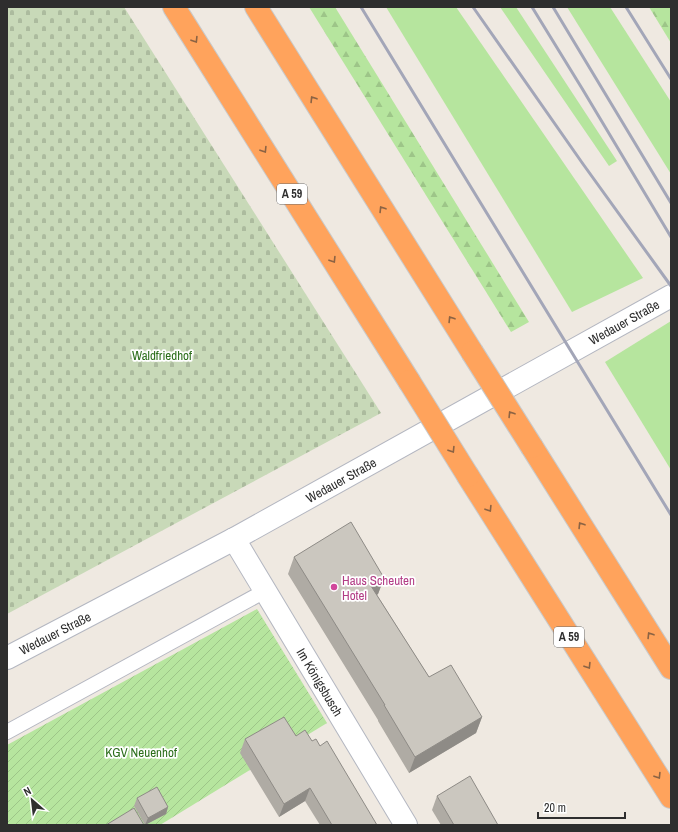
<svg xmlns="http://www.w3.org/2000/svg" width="678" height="832" font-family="'Archivo Narrow',sans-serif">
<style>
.grass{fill:#b6e59e}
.forest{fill:url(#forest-firs)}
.cemetery{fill:url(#cemetery-stones)}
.garden{fill:url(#garden-furrows)}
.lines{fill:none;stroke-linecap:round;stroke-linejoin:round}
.service-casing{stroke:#b4b7c1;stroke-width:16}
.minor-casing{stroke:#b4b7c1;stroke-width:24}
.tertiary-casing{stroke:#b4b7c1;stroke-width:24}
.motorway-casing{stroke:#c9c9c9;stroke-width:24}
.service{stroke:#fff;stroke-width:14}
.minor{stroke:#fff;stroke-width:22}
.tertiary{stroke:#fff;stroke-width:22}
.motorway{stroke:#ffa35c;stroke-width:22}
.rail{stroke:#a3a6b8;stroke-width:3}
.motorway-bridge-casing{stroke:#c9c9c9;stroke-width:24;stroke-linecap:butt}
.motorway-bridge{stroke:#ffa35c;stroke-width:22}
.wall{fill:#afaba4}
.shaded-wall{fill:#8e8b86}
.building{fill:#cbc7bf;stroke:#8e8b86}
.oneway{stroke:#8c6343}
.hotel-dot{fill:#d1479c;stroke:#fff;stroke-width:1.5}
.labels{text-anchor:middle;stroke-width:3.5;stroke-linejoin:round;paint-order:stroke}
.shield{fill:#fff;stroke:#6d6d6d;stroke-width:1}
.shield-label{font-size:12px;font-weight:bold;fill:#2e2e2e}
.street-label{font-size:13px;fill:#2e2e2e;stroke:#fff}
.park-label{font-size:13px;fill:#2c6e1b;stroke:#fff}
.hotel-label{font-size:13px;fill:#b23c85;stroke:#fff;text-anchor:start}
</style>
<defs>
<pattern id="forest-firs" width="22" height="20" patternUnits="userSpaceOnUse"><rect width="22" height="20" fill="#b6e59e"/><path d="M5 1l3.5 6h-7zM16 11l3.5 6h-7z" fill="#9dc588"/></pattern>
<pattern id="cemetery-stones" width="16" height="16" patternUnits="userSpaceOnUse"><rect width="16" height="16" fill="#c8d9b8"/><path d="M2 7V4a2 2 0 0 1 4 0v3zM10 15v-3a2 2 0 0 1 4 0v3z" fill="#acbb9e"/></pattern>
<pattern id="garden-furrows" width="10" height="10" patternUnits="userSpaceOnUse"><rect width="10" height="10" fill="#b6e59e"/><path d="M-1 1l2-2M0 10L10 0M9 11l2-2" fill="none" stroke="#9dc588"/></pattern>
</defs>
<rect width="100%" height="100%" fill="#efe9e1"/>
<!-- grass -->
<g class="grass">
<path d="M386,7H456L643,278L572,312Z"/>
<path d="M500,7H516L617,161L609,166Z"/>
<path d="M567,7H610L671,102V174Z"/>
<path d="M671,321V470L605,362Z"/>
</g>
<!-- forest -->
<g class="forest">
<path d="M309,7H335L529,322L511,332Z"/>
<path d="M649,7H671V43Z"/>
</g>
<!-- cemetery -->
<path class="cemetery" d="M7,7H124L381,413L7,614Z"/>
<!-- garden -->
<path class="garden" d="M257,609L327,723L160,825H7V745Z"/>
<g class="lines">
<!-- service casing -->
<g class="service-casing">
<path id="service" d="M7,732L265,591"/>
</g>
<!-- minor casing -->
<g class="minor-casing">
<path id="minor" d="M234,539L406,825"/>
</g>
<!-- tertiary casing -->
<g class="tertiary-casing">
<path id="tertiary" d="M7,658L234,539L671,296"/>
</g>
<!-- motorway casing -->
<g class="motorway-casing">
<g id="motorway">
<path d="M174,7L409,381"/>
<path d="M256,7L472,352"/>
<path d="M532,447L671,668"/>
<path d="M468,476L671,797"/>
</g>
</g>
<!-- service -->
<use href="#service" class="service"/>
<!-- minor -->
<use href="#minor" class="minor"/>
<!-- tertiary -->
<use href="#tertiary" class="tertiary"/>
<!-- motorway -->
<use href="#motorway" class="motorway"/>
<!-- rail -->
<g class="rail">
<path d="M361,7L671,515"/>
<path d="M473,7L583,164L671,286"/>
<path d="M532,7L583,90L671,237"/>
<path d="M553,7L671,203"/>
<path d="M626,7L671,79"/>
</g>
<!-- motorway-bridge casing -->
<g class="motorway-bridge-casing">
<g id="motorway-bridge">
<path d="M472,352L532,447"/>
<path d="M409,381L468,476"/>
</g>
</g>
<!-- motorway-bridge -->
<use href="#motorway-bridge" class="motorway-bridge"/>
</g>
<!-- wall -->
<g class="wall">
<path d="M294,557L384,578L378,594L377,595L429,677L482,717L476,733L409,773L378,721V720L288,574Z"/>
<path d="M296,736L312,741L320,746L377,825H320L305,801L279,817L240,753L245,739Z"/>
<path d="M437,796L498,825H441L432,810Z"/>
<path d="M137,798L168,807L166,814L145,825L134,806Z"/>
</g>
<!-- shaded-wall -->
<g class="shaded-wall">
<path d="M384,578L378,594L365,602L371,586Z"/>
<path d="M482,717L476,733L409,773L415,757Z"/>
<path d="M310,788L305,801L279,817L284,804Z"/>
<path d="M168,807L166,814L145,825L148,818Z"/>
</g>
<!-- building -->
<g class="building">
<path d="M351,522L384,578L371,586L429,677L451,665L482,717L415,757L384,705H385L294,557Z"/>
<path d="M284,717L296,736L305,730L312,741L316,739L320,746L327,741L377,825H332L310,788L284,804L245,739Z"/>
<path d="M470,776L498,825H454L437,796Z"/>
<path d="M157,787L168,807L148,818L137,798Z"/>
<path d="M134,808L144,825H106Z"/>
</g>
<!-- one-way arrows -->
<defs><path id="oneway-chevron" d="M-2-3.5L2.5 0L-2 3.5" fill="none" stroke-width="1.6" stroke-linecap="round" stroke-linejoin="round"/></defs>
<g class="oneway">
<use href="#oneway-chevron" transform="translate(195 40) rotate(58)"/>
<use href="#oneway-chevron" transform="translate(313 99) rotate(-122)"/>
<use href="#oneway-chevron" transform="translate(264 150) rotate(58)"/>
<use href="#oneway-chevron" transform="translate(382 209) rotate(-122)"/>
<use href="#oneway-chevron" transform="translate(333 260) rotate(58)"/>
<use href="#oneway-chevron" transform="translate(451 319) rotate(-122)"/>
<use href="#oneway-chevron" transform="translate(511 414) rotate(-122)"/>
<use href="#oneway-chevron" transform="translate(452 450) rotate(58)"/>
<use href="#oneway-chevron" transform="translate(489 509) rotate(58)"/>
<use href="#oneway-chevron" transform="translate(581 525) rotate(-122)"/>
<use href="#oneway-chevron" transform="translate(650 635) rotate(-122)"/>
<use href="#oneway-chevron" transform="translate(588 666) rotate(58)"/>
<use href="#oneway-chevron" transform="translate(658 776) rotate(58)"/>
</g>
<!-- markers -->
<circle class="hotel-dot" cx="334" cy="587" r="4"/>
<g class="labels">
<!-- shield labels -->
<g class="shield">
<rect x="277" y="184" width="30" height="20" rx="3"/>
<rect x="554" y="627" width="30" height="20" rx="3"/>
</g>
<g class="shield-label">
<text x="292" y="198">A 59</text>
<text x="569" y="641">A 59</text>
</g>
<!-- street labels -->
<g class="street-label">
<text transform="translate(624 322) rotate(-29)" y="5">Wedauer Straße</text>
<text transform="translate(341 480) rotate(-29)" y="5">Wedauer Straße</text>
<text transform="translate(55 633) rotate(-27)" y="5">Wedauer Straße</text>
<text transform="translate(320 682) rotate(59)" y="5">Im Königsbusch</text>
</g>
<!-- park labels -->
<g class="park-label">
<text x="162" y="360">Waldfriedhof</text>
<text x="141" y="757">KGV Neuenhof</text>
</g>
<!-- hotel labels -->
<g class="hotel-label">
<text x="342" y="585">Haus Scheuten<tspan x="342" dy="15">Hotel</tspan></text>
</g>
</g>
<!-- border -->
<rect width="678" height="832" fill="none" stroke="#2e2e2e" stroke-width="16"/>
<!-- north arrow -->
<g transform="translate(32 800) rotate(332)" stroke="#ffffff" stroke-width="3" paint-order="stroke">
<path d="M0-3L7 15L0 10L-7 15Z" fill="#2e2e2e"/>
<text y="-6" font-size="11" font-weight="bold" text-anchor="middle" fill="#2e2e2e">N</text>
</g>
<!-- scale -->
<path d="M538 812v6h87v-6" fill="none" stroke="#2e2e2e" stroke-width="2"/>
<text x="544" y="812" font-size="12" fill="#2e2e2e" stroke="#ffffff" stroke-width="3" paint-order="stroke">20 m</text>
</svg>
